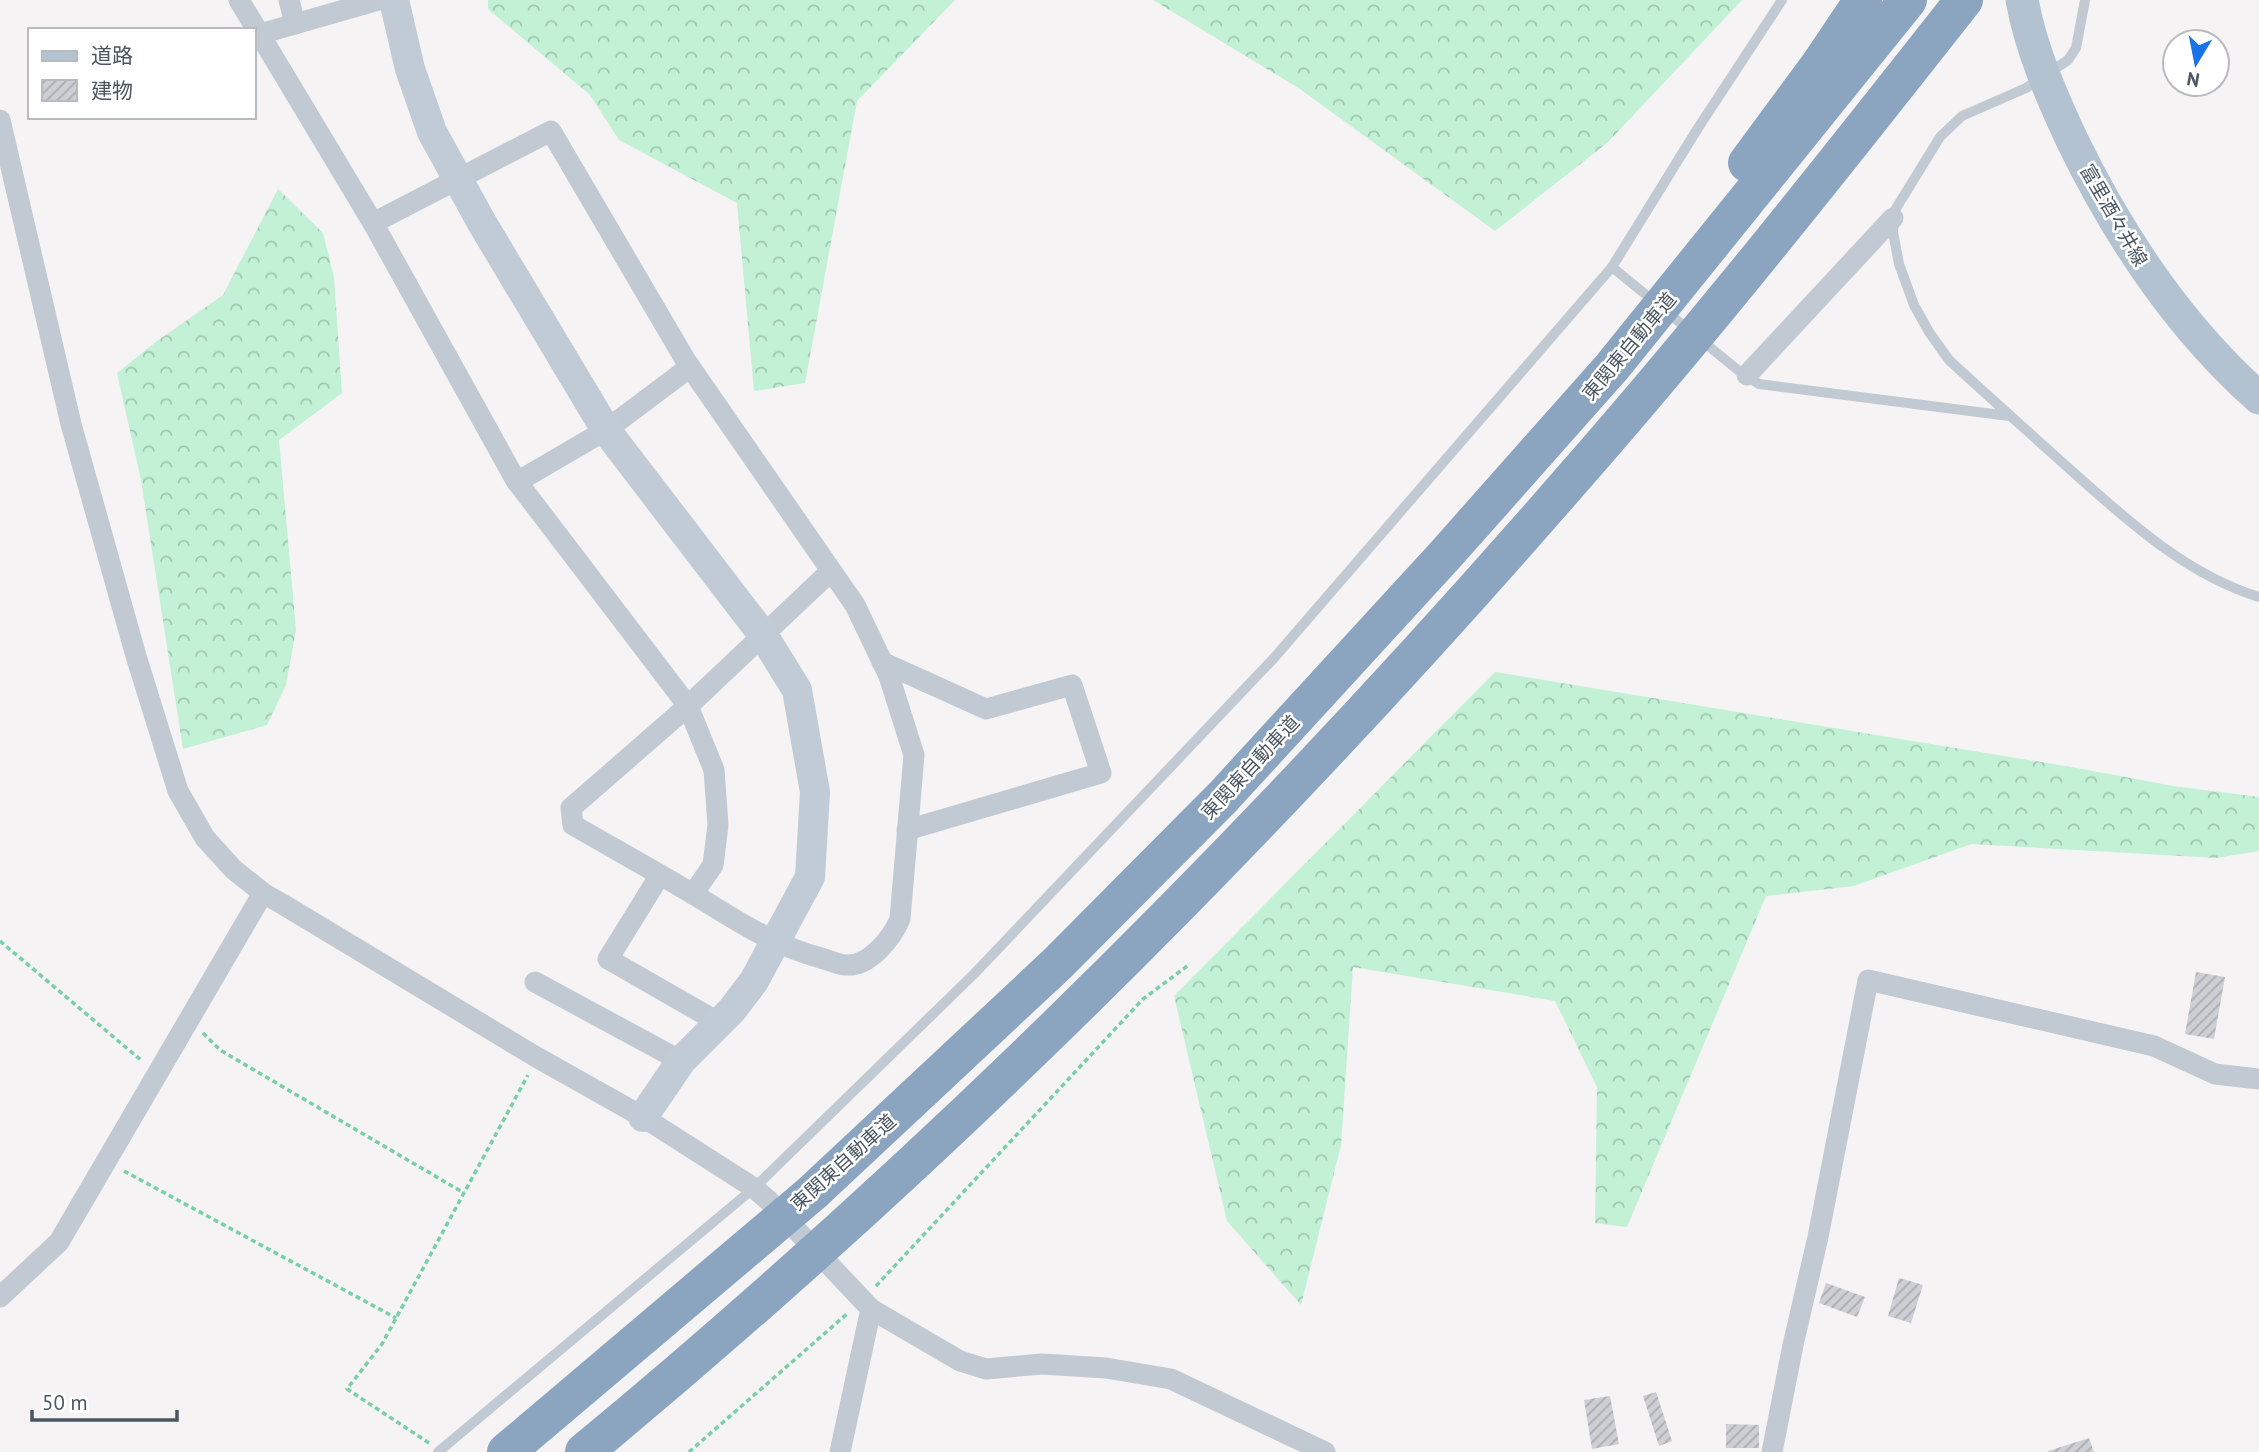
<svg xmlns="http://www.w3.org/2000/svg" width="2259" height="1452" font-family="'PT Sans','Noto Sans JP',sans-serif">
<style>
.forest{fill:url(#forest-crowns)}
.building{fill:url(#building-hatch)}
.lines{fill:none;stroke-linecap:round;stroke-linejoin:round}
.path{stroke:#7ad0a6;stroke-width:3.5;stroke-dasharray:5 3.5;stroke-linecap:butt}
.lane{stroke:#c1cad2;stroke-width:10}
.street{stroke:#c1cad2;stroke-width:21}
.secondary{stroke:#c1cbd6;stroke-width:30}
.primary{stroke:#b3c2d1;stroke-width:33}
.highway{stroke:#8ba5c1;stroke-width:38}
.labels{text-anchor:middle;stroke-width:5;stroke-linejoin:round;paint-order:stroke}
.street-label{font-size:19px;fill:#4a5661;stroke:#fff}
</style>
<defs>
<pattern id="forest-crowns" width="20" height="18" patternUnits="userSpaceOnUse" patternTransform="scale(1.75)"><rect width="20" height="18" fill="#c3f1d5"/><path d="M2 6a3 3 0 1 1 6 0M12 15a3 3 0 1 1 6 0" fill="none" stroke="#a0c6b0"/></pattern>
<pattern id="building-hatch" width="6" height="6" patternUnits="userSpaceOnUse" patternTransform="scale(1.75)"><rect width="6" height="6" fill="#cdcfd5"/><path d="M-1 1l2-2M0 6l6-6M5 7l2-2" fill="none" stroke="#a8abb0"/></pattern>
</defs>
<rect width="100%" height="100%" fill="#f5f3f3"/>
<!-- forest -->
<g class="forest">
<path d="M488,0H955L857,101L805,383L754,391L737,203L619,140L590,95L488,9Z"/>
<path d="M1153,0H1742L1607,143L1495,231L1300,89Z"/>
<path d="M278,189L323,233L334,277L342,393L279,440L296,630L286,685L267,725L183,749L141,480L117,373L157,341L223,295Z"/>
<path d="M1495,672L2077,768L2173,786L2259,797V851L2216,858L1971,844L1854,886L1766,896L1627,1227L1595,1223L1597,1087L1555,1001L1353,967L1341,1145L1301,1305L1227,1221L1174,996Z"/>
</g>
<!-- building -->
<g class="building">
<path d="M2196,972L2225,977L2214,1039L2185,1034Z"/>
<path d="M1899,1278L1923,1285L1911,1323L1888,1316Z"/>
<path d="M1826,1283L1865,1297L1857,1317L1819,1303Z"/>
<path d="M1656,1392L1672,1441L1659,1446L1643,1396Z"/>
<path d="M1610,1396L1619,1444L1592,1449L1584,1400Z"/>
<path d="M1726,1424L1759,1425V1448H1726Z"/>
<path d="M2089,1438L2094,1452H2048V1451Z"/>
</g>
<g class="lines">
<!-- path -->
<g class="path">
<path d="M0,941L142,1061"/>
<path d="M203,1033L220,1050L464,1193"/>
<path d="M124,1171L396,1318"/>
<path d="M876,1286L1143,999L1190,964"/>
<path d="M429,1443L347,1389L382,1344L528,1075"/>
<path d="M689,1452L848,1313"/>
</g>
<!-- lane -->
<g class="lane">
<path d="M2085,0L2076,48L2068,60L2026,88L1962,116L1940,137L1895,210L1893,232L1899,264L1914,305L1929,332L1949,360C1990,398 2032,435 2073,472C2128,521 2187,575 2259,597"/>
<path d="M1612,267L1739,371L1759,384L2009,416"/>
<path d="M438,1452L754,1188L974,974L1274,658L1612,267L1698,128L1782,0"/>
</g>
<!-- street -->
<g class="street">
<path d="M239,0L373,223L515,479L688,706L714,770L718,825L713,865L693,894"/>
<path d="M289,0L295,24"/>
<path d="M260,34L379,0"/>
<path d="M0,120L71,424L136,656L178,791L205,838L233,869L263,893L284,905L538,1058L643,1117L754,1188L768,1200L871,1309L960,1361L986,1369L1042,1364L1106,1368L1171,1379L1325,1452"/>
<path d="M373,223L551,131L686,361L855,605L889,676L914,755L900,919C892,938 869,967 846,965C838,965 829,960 821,958C770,944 736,920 693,894C653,870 613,848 573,825L571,808L688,706L831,571"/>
<path d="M1747,375L1893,218"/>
<path d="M517,482L606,430L690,367"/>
<path d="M882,662L986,709L1072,685L1101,773L907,830"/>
<path d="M660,875L608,959L718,1022"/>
<path d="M535,982L681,1061"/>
<path d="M0,1297L59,1242L263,893"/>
<path d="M840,1452L871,1309"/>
<path d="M1772,1452L1793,1345L1818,1237L1868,980L2154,1046L2215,1074L2259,1079"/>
</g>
<!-- secondary -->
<path class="secondary" d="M394,0L410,69L432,132L482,223L606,430L763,635L797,690L815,792L810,877L754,981L732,1010L681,1061L643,1117"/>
<!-- primary -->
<path class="primary" d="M2022,0C2031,49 2051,95 2072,140C2119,237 2178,326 2259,398"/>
<!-- highway -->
<g class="highway">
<path d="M1747,163L1820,64L1863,0"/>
<path d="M506,1452L812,1193L1058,963L1223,797L1447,553L1612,367L1908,0"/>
<path d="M584,1452C939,1158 1266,831 1568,484C1706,327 1835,164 1964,0"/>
</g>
</g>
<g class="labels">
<!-- street labels -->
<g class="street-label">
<text transform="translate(2114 215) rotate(60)" y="7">富里酒々井線</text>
<text transform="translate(1629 346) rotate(-50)" y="7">東関東自動車道</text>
<text transform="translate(1250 767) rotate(-47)" y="7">東関東自動車道</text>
<text transform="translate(843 1162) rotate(-42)" y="7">東関東自動車道</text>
</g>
</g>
<!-- legend -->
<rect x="28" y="28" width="228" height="91" fill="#ffffff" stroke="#b7bbc0" stroke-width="2"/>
<rect x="42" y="51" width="35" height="10" fill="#b3c2d1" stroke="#b7bbc0" stroke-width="2"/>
<text x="91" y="63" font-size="21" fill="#4a5661">道路</text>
<rect x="42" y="80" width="35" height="21" fill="url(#building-hatch)" stroke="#b7bbc0" stroke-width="2"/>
<text x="91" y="98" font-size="21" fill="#4a5661">建物</text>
<!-- north arrow -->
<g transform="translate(2196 63) rotate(190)"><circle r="33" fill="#ffffff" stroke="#b7bbc0" stroke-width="2"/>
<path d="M0-5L12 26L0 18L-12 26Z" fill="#1a73e8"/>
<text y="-10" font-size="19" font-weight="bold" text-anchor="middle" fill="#4a5661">N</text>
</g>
<!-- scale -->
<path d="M32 1410v10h145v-10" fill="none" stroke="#4a5661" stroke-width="3.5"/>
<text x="42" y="1410" font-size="21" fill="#4a5661" stroke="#ffffff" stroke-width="5" paint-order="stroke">50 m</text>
</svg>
